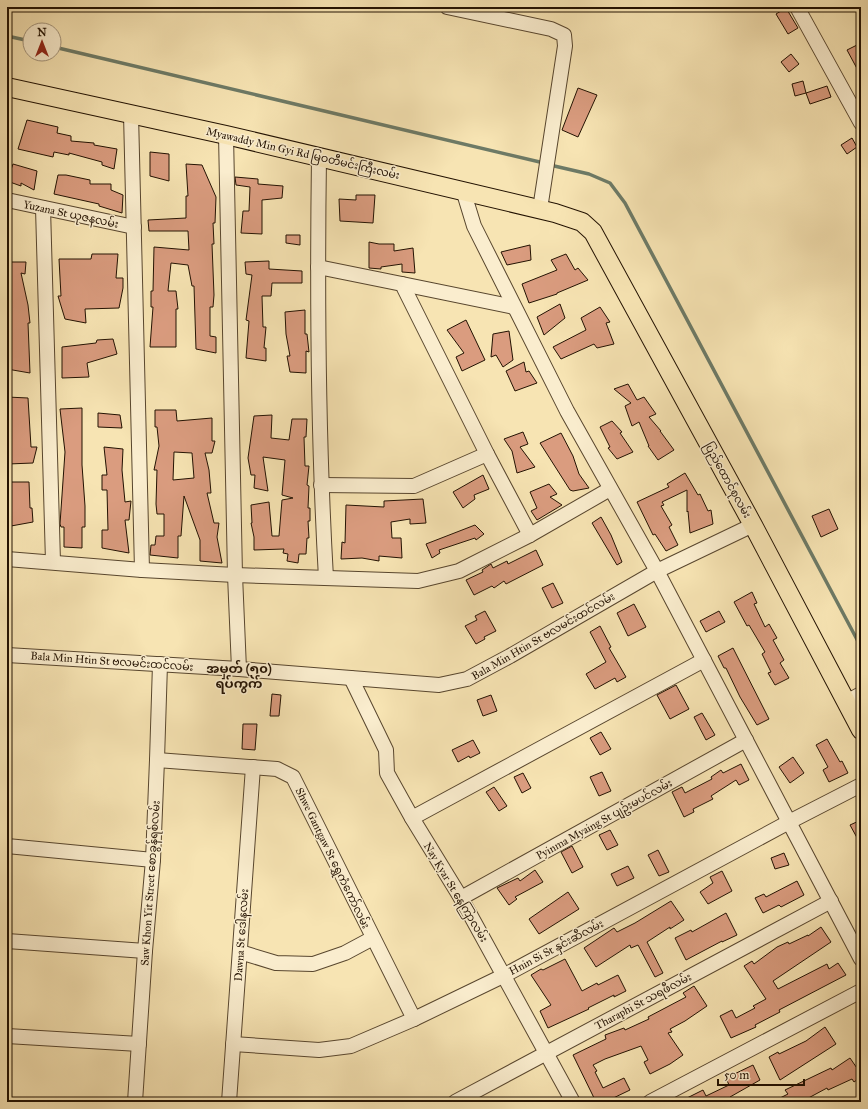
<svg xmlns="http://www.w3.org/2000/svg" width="868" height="1109" font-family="'IM FELL Great Primer','Noto Sans Myanmar',serif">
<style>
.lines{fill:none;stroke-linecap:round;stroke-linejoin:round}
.stream{stroke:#6d7a66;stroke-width:3.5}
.building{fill:#da9c7f;stroke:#231202;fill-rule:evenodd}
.minor-casing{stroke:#58462e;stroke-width:16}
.major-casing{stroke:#231202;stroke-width:20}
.minor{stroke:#faedce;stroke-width:14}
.major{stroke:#f7e4b3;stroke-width:18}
.labels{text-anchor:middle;stroke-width:3;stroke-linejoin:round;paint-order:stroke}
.street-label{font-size:11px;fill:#231202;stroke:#faedce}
.quarter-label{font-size:13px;font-weight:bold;fill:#231202;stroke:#faedce}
</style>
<rect width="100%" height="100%" fill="#f7e4b3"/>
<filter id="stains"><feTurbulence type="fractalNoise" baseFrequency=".005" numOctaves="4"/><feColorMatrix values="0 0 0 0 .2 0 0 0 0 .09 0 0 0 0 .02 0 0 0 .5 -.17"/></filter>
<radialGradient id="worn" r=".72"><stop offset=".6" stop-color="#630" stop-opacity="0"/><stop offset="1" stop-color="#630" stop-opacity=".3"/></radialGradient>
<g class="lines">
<!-- stream -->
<g class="stream">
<path d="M7,36L30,41"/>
<path d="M54,47L544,163"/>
<path d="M550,165L589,174L610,183L625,203L861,647"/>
</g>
</g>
<!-- building -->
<g class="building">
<path d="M786,8L798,28L788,34L776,14Z"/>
<path d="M861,43V76L847,50Z"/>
<path d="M791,54L799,64L789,72L781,62Z"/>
<path d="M803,81L806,93L795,96L792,84Z"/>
<path d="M827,86L831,97L810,104L806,93Z"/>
<path d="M578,88L597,95L578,137L562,130Z"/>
<path d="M27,120L58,127L57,133L71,136V141L94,143V145L117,149L114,169L102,165V162L69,153V155L54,152L53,157L18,149Z"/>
<path d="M852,138L857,147L847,154L841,145Z"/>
<path d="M150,152L169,154V181L150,176Z"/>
<path d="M13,164L37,171L34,190L21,183V186L7,181Z"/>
<path d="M186,164L202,165L216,197L215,223H213L214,244H212L214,295L213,307H210V336L216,337V353L196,349L194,286H192L188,265L171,263L168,291H176L178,309H176V347H150L153,307H151V291H153L154,247L189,250L188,231H149L148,220L186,218V196H188Z"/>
<path d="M58,175H66L90,180V184H111V190L123,195L122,213L99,206V204L54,194Z"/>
<path d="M235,177L258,179V184L283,186L282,198L262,200V234L241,233L243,211H249L250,187L236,185Z"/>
<path d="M356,195H375L373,223L340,221L339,199L356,200Z"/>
<path d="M286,235H300V245L286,243Z"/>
<path d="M369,242L379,244H394V251L413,248L415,273L402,272V264L381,267V269L369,268Z"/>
<path d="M530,245L531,260L507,265L501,252Z"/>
<path d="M92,254H118L116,278H123V288L119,308L85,309L86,323L65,319L58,296H61L59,259H91Z"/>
<path d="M566,254L575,270L578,268L588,280L557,293V294L529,303L522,284L557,270L551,260Z"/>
<path d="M269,261V269L302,271V283H272L271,296H262L263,327H266L264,348H266V361L246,358L249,321L246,320L252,275L246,274L245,262Z"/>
<path d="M7,262H26L25,274L21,273L28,305L30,323H28L30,373L7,369V329H8Z"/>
<path d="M560,304L565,318L544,335L537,317Z"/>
<path d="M600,307L610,322L606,323L614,344L597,348L594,344L561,359L553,347L586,330L581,318Z"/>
<path d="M305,310V334H307L309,352L306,351V373L290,372L287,356H290L286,334L285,312Z"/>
<path d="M466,320L485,360L462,371L456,357L464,353L447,330Z"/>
<path d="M509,331L513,360L503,367L496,355L491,357L493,334Z"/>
<path d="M113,339L117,354L87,363L89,377L62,378V347L96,343L97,340Z"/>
<path d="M524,362L526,372L529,371L537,383L515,391L506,371Z"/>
<path d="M628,384L637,400L644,397L656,414L649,417L661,431H660L674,450L658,460L648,446H649L639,422L632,426L625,406L631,403L614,389Z"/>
<path d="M7,397L28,398L31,447H37L33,463L8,464Z"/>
<path d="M82,408V465L85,506V527H82V548L64,547V527H61L60,524L65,452L60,409Z"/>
<path d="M155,410H176L177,421L212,418V441H215L212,453H205L209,470L211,493H207L214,523H219L217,537L222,563L200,561V540L184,496L181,536H178V558L150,555L151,545H155L156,536H164V514H157L156,504L157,470H154L159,446L157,427H155ZM174,452L192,453L194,478L173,480Z"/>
<path d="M98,413L120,415L122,428L98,427Z"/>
<path d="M272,415L271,438L289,440L292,419H307L306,437H304L305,466H309L307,485L309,486L308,508H310V521H308L309,538H307L306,554H299L298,563L287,561L288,554L283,553L284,549L254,550V537L251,523H252L251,505L269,502L272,536H279L282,500L293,498L282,495L285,460L263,457L268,491L254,488L255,475H251L248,458L254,416Z"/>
<path d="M612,421L622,432L620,433L633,452L617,459L608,448L610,447L600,427Z"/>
<path d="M523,432L528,444L520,447L535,467L517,473L512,451L504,439Z"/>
<path d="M561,433L573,456L579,474L589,488L573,491L570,490L540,443Z"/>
<path d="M104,447L123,449L122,470L125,502L131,501L129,520H125L129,553L102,548V530H108L107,490H102V475H107Z"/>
<path d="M685,473L698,495L700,494L708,511L711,510L713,524L690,533L688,511L687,512V490L662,502L664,505L661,506L672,525L669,527L678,545L666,551L655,534L653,535L637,502L669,487L667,484Z"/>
<path d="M483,475L489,489L474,495L475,499L463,508L453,492Z"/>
<path d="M7,482H29L30,508H32L33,522L11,526L7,502Z"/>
<path d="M549,484L557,494L550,497L562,505L537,520L531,511L537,508L530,492Z"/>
<path d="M423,499L426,523L410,524V519L391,522L392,538H401L402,558L379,556V561L362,558L341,559L342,542L345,543L346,505L384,507V501Z"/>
<path d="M829,509L838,529L821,537L812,516Z"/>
<path d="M601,517L611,535L622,562L617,565L592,523Z"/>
<path d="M475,525L484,534L476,540L475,538L439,550L440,553L432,558L426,544Z"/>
<path d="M536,550L543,565L506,584L504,581L494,588L492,586L474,595L466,580L483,572L482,570L491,564L493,568L507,561L508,564Z"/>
<path d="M553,583L563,603L552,608L542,588Z"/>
<path d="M752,592L757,603L754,604L765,627L769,624L777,638L773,640L784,660L780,663L789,678L775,685L768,673L771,672L762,654L765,652L749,625L747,626L734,602Z"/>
<path d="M634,604L646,627L628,636L617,613Z"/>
<path d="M485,611L496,631L484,637L485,639L476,644L465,626L477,620L475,616Z"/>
<path d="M719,611L725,622L706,632L700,621Z"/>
<path d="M600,626L611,647L609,648L626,677L617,682L615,678L595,689L586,674L606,662L590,632Z"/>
<path d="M733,648L769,719L757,725L740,697L726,668H724L718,656Z"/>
<path d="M676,685L689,709L670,719L657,695Z"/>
<path d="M272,694L281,695L279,716H270Z"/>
<path d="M491,695L497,711L483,716L477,700Z"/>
<path d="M702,713L715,735L706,740L694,717Z"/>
<path d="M243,724H257L255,750L242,749Z"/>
<path d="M601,732L611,749L600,755L590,738Z"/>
<path d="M827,739L840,762L842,761L848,773L829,782L823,770L828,767L816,745Z"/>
<path d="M473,740L480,753L470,758L469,756L458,762L452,750Z"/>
<path d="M793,757L804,773L790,783L779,767Z"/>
<path d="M741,764L749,780L739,785L736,780L711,796L713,799L693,809L694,812L684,817L672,792L682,787L685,793L712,779L711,777L721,770L723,773Z"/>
<path d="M602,772L611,791L599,796L590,777Z"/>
<path d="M523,773L531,788L522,793L514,777Z"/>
<path d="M494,787L507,806L499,811L486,792Z"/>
<path d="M861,820V845L850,825Z"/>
<path d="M610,830L618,845L607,850L599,835Z"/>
<path d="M572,846L583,867L572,873L561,852Z"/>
<path d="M658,850L669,872L659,876L648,855Z"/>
<path d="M784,853L789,865L775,869L771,858Z"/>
<path d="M628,866L634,878L617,886L611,874Z"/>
<path d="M535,870L543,882L515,897L517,899L509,905L497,888L518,878L520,881Z"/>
<path d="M722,871L732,891L708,904L700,892L713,883L710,877Z"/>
<path d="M797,881L804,895L781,907L779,905L763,913L755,898L764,894L766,897Z"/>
<path d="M568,892L579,909L539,934L529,919Z"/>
<path d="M671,901L684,920L670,929V927L647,942L663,973L655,977L638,945L631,948L630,945L596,967L584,948L614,928L617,932L635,923Z"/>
<path d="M726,913L737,935L722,942V941L686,960L675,938L691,930L692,932Z"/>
<path d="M821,927L831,942L773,981L778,989L827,964L829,969L838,963L846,975L779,1010L780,1012L755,1025L756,1027L731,1038L720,1016L732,1010L736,1018L755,1008L753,1006L766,999L744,966L752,961L754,964L777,947L788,942L789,944L808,935V936Z"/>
<path d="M565,959L582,991L597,983L598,985L618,975L626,991L614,997V995L588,1008L589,1009L548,1028L540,1011L551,1005L531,975L541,969L543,970Z"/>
<path d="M694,986L707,1006L685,1021L670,1029L672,1032L668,1033L683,1055L670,1064L650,1074L644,1062L648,1060L641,1046L605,1059L593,1065L597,1071L595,1072L603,1088L624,1078L630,1090L605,1102H596L573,1055L606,1039L605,1035L624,1028L625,1030L649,1019L648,1017L686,997L683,993Z"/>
<path d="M825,1027L836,1044L780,1080L769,1057L778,1052L779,1054L806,1041Z"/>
<path d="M850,1058L861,1074V1077L854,1082L852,1079L828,1090L827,1088L801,1102H772L788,1094L785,1090L831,1068L832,1070Z"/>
<path d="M753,1065L760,1080L730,1097L732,1102H679L703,1090L706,1096L729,1085L726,1078Z"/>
</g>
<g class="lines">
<!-- minor casing -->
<g class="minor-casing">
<g id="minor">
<path d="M447,7L551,29L564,35L565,46L540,209"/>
<path d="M797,7L861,123"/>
<path d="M131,114L142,570"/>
<path d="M226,135L235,575L239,669"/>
<path d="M319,157C317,297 318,438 326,578"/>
<path d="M463,190L474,226L567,411L657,571L861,959"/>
<path d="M7,200L134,227"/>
<path d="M43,208L53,562"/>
<path d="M318,267L402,284L487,454L530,535"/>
<path d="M402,284L514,307"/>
<path d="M321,485L414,486L487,454"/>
<path d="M7,559L142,570L235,575L418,581L459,571L530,535L610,489"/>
<path d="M7,655L239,669L439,685L467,679L510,656L657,571L753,525"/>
<path d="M351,678L386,750L387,773L412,818L461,898L573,1102"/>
<path d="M846,702L861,694"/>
<path d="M157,760L277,769L293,777L414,1019"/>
<path d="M412,818L704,660"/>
<path d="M7,846L153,860"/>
<path d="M461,898L746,740"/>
<path d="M7,941L145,951"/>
<path d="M240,952L276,963L313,964L345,953L373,938"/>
<path d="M7,1036L139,1044"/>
<path d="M233,1044L319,1050L351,1046L414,1019L505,975L789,822L861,785"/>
<path d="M135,1102L145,951L153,860L157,760L160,664"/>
<path d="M229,1102L253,767"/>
<path d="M455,1102L831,901"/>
<path d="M650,1102L861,991"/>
</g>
</g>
<!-- major casing -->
<g class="major-casing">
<path id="major" d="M7,87L226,135L555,213L582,222L593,232L753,525L861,730"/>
</g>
<!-- minor -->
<use href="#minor" class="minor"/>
<!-- major -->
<use href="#major" class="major"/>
</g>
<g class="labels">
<!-- street labels -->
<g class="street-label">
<text transform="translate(303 153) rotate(13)" y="4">Myawaddy Min Gyi Rd မြဝတီမင်းကြီးလမ်း</text>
<text transform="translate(71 214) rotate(12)" y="4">Yuzana St ယုဇနလမ်း</text>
<text transform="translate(728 480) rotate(61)" y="4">ပြည်ထောင်စုလမ်း</text>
<text transform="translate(543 636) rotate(-30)" y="4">Bala Min Htin St ဗလမင်းထင်လမ်း</text>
<text transform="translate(112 661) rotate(4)" y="4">Bala Min Htin St ဗလမင်းထင်လမ်း</text>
<text transform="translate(604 819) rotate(-29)" y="4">Pyinma Myaing St ပျဥ်းမပင်လမ်း</text>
<text transform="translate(333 858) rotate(64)" y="4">Shwe Gantgaw St ရွှေကံကော်လမ်း</text>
<text transform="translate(150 883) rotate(-86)" y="4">Saw Khon Yit Street စောခွန်ရစ်လမ်း</text>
<text transform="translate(456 892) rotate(59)" y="4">Nay Kyar St နေကြာလမ်း</text>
<text transform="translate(241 935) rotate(-86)" y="4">Dawna St ဒေါနလမ်း</text>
<text transform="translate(556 947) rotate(-28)" y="4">Hnin Si St နှင်းဆီလမ်း</text>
<text transform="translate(643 1001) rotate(-28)" y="4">Tharaphi St သရဖီလမ်း</text>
</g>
<!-- quarter labels -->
<g class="quarter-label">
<text x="239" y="673">အမှတ် (၅၀)<tspan x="239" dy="15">ရပ်ကွက်</tspan></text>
</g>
</g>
<!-- margin -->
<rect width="868" height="1109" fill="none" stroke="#f7e4b3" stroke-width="24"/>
<rect x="8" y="8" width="852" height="1093" fill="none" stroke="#231202" stroke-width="2"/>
<rect x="12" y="12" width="844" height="1085" fill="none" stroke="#231202"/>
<!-- north arrow -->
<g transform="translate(42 42)"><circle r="19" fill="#faedce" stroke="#a4957c"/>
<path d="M0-3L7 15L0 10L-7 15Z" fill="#8f2418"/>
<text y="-6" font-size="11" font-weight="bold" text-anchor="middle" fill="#231202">N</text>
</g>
<!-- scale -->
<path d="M718 1079v6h86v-6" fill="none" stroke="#231202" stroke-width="2"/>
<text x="724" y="1079" font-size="12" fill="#231202" stroke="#faedce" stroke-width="3" paint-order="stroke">50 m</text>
<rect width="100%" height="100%" filter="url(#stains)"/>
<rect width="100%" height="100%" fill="url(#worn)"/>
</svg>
